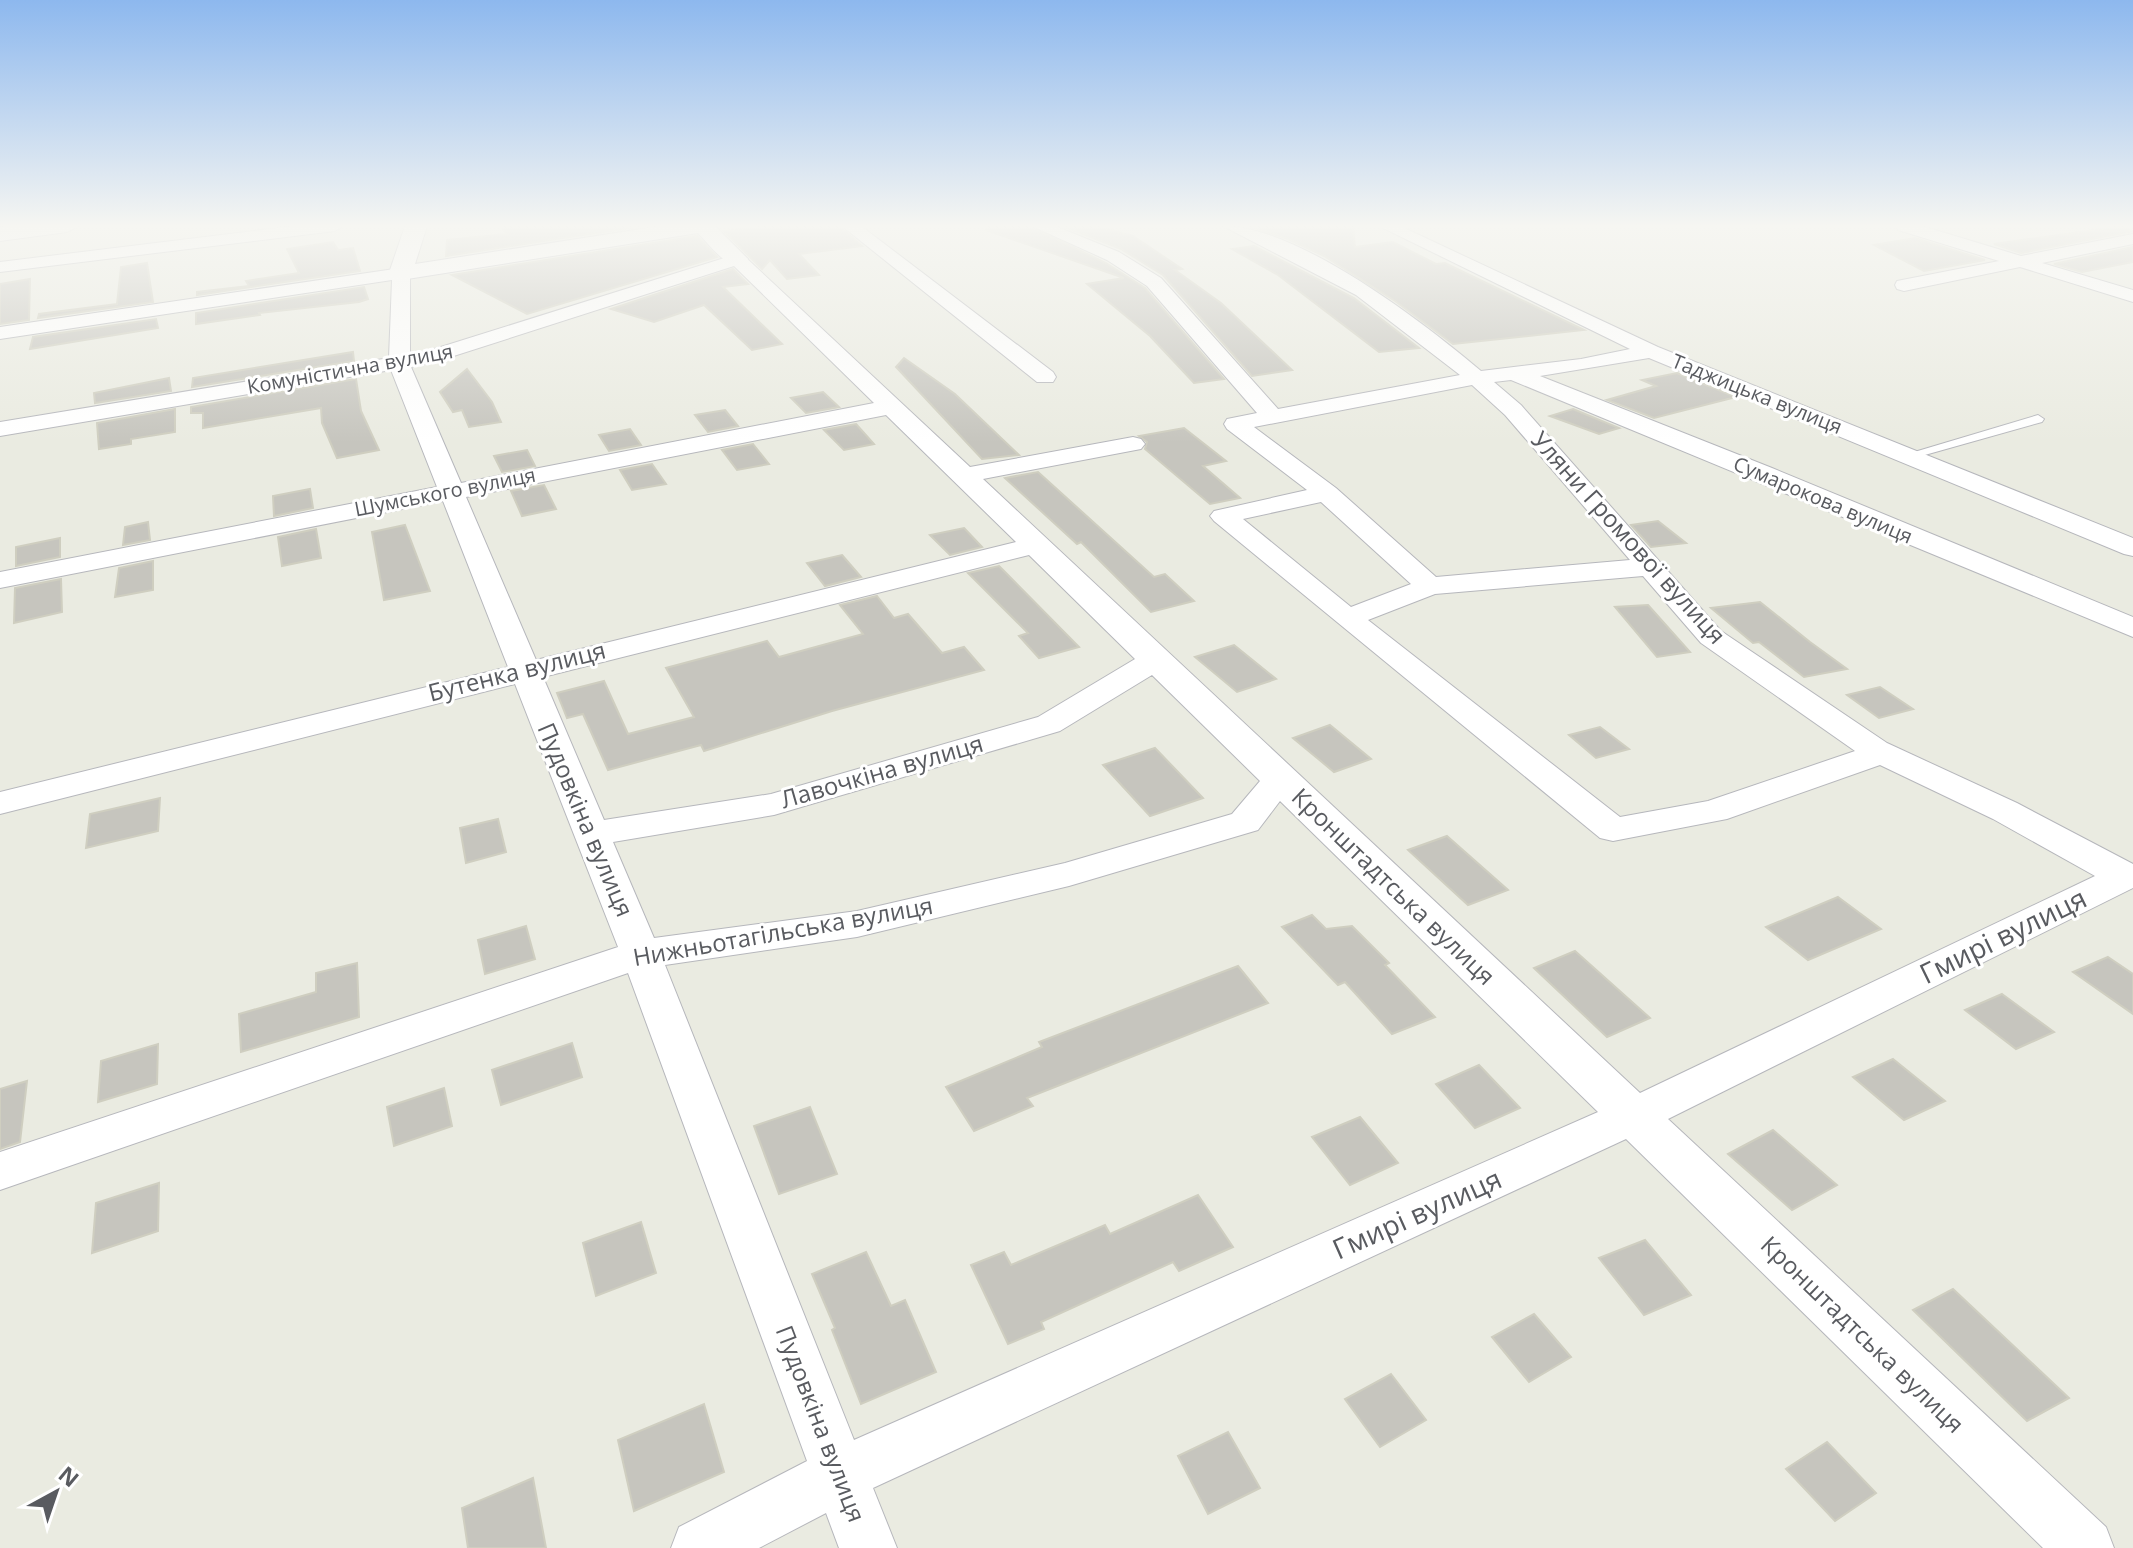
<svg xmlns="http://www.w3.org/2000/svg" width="2133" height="1548" font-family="'Open Sans',sans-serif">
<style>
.building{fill:#c6c5be;stroke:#cfcec0;stroke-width:2}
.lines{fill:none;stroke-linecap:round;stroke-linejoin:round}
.lane-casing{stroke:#b6b7bc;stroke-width:2}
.street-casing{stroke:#b6b7bc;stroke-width:2}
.secondary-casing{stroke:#babac1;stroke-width:2}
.lane{fill:#fff;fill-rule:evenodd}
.street{fill:#fff;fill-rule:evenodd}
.secondary{fill:#fff;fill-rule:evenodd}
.labels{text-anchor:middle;stroke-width:6;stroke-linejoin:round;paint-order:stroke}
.far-street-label{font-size:20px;fill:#595b60;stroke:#fff}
.street-label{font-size:24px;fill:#595b60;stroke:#fff}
.near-street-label{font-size:28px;fill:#595b60;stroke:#fff}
</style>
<rect width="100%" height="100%" fill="#eaebe1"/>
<!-- building -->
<g class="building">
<path d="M500,226H641L446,256L447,240L507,234Z"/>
<path d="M767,226H839L862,246L799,254L819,275L787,279L770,260L762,269L724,231Z"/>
<path d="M986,226H1029L1106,263L1145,288L1224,379L1194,383L1150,336L1087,284L1124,278L986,230Z"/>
<path d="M1063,226H1096L1133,236L1182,269L1175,270L1221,303L1292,370L1252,376L1163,275L1121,249Z"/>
<path d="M1249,226H1353L1355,247L1393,242L1436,264L1445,263L1584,330L1453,344L1395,301L1324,256L1288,239Z"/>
<path d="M2122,226L2133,231L2021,253L1994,244Z"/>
<path d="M697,236L717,257L527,314L452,275Z"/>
<path d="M1915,238L1985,260L1924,271L1874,245Z"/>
<path d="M333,242L338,250L353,248L360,271L197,295V292L249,286L246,281L299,273L287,249Z"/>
<path d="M1254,246L1354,298L1419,348L1379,352L1278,275L1232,249Z"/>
<path d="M2133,247V262L2082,272L2054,264Z"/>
<path d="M147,263L153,302L38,318L39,314L117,304L121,267Z"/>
<path d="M733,269L748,284L723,287L782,344L752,350L704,305L654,322L611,309Z"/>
<path d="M30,279L29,320L0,324V284Z"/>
<path d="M364,287L368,299L359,302L259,313L260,315L196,324V313Z"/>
<path d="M156,319L158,328L30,349L33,337Z"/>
<path d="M353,352L354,361L192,387L193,378Z"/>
<path d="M904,358L955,394L1019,455L982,459L896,367Z"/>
<path d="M467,369L492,402L501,422L469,427L462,410L453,412L440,392Z"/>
<path d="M1677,373L1736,397L1654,418L1607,400L1656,386L1642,380Z"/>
<path d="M169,378L171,391L95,403L94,393Z"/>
<path d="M356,379L361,411L379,450L337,458L322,423L321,408L203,428V413H191V407Z"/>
<path d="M823,392L839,407L806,413L791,398Z"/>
<path d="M175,409V432L131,439V444L99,449L97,423Z"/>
<path d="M1573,409L1619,428L1599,434L1550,416Z"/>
<path d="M725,410L738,426L708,432L695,415Z"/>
<path d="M856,424L874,444L844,450L824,430Z"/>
<path d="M1184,428L1226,461L1203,466L1240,498L1210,504L1145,449L1147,442L1139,436Z"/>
<path d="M630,429L641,445L609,451L599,435Z"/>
<path d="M753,444L769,464L737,470L722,450Z"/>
<path d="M527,450L535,466L502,472L494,456Z"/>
<path d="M652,464L666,484L632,490L620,470Z"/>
<path d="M1038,472L1154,577L1165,574L1194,601L1151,612L1081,542L1077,544L1005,478Z"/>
<path d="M544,485L556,509L522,516L511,491Z"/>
<path d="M310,489L313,508L274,516L273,496Z"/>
<path d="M1658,521L1686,543L1651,547L1631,525Z"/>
<path d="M148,522L150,540L123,545L125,527Z"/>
<path d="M405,525L430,591L384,600L372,532Z"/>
<path d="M964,528L982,547L950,555L930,535Z"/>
<path d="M316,529L321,558L282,566L278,537Z"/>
<path d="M60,538V557L16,566V547Z"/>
<path d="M842,555L861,577L825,586L807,563Z"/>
<path d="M153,561V590L115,597L119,568Z"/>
<path d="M999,566L1007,574L1079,647L1039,658L1019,636L1028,633L968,573Z"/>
<path d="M61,579L62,612L14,623L15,588Z"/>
<path d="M877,596L894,618L908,614L942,653L964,647L984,670L832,711L704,751L701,745L608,770L583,714L567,718L557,693L604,681L628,734L694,717L666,668L767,641L779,657L863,634L840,605Z"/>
<path d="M1760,602L1810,642L1847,669L1804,677L1759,642L1753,643L1711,608Z"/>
<path d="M1648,605L1690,652L1657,657L1615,607Z"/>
<path d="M1234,645L1276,679L1237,692L1195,657Z"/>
<path d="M1880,687L1913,709L1879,718L1847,695Z"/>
<path d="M1330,725L1371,759L1334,772L1293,738Z"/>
<path d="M1600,727L1629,749L1596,758L1569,735Z"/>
<path d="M1155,748L1203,798L1150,816L1103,765Z"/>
<path d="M160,798L158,831L86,848L90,814Z"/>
<path d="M498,819L506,852L466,863L460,828Z"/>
<path d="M1447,836L1508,890L1468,905L1408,850Z"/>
<path d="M1838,897L1881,929L1808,960L1766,927Z"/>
<path d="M1312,915L1326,929L1352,926L1389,963L1385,965L1435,1017L1392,1034L1345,982L1338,985L1282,927Z"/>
<path d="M526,926L535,959L485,974L478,940Z"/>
<path d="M1575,951L1650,1018L1607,1037L1534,968Z"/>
<path d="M2108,957L2133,974V1014L2073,972Z"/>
<path d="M357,963L359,1017L241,1052L239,1014L316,992V973Z"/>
<path d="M1238,966L1268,1003L1027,1098L1033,1106L974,1131L946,1087L1042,1047L1039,1042Z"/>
<path d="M2002,994L2054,1032L2016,1049L1965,1010Z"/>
<path d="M572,1043L582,1077L501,1105L492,1070Z"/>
<path d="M158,1044L157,1084L98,1102L101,1061Z"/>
<path d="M1893,1059L1945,1101L1904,1120L1853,1077Z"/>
<path d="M1479,1065L1520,1108L1475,1128L1436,1084Z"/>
<path d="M27,1081L20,1142L0,1149V1089Z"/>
<path d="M444,1088L452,1126L394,1146L387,1107Z"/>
<path d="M810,1107L837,1174L779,1194L754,1126Z"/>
<path d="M1360,1117L1398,1163L1350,1185L1312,1137Z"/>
<path d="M1773,1130L1837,1185L1792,1210L1728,1154Z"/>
<path d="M159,1183L158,1231L92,1253L96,1203Z"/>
<path d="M1198,1195L1233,1247L1179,1271L1173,1262L1041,1322L1044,1329L1008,1344L971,1265L1004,1252L1011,1265L1105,1225L1110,1234Z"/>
<path d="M641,1222L656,1273L596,1296L583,1243Z"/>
<path d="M1645,1240L1691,1295L1644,1315L1599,1258Z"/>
<path d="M866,1252L891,1306L905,1300L936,1372L861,1404L832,1330L835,1328L812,1274Z"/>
<path d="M1953,1289L2069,1398L2027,1421L1913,1310Z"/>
<path d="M1534,1314L1571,1357L1529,1382L1492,1337Z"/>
<path d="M1391,1374L1426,1420L1380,1447L1345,1399Z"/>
<path d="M704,1404L724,1472L634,1511L618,1440Z"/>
<path d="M1228,1432L1260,1488L1208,1514L1178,1456Z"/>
<path d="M1827,1442L1876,1493L1835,1521L1786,1469Z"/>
<path d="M533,1478L546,1548H468L462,1508Z"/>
</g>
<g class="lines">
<!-- lane casing -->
<g class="lane-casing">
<path id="lane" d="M2038,415L2044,419L2042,422L1907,460L1901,456Z"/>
</g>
<!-- street casing -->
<g class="street-casing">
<g id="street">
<path d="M294,226H343L335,231L0,272V262Z"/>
<path d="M842,226H861L1053,372L1056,377L1053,382H1037Z"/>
<path d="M1032,226H1055L1119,252L1161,278L1278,409L1460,375L1356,295L1223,226C1298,226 1423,322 1481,371L1581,359L1630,349L1379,226H1400L1658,347L2133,538V556L2124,554L1649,358L1540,376L1772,468L2133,617V637L1511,380L1494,382L1521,405L1721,631L1887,743L2017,803L2133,864V888L1668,1119L2106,1527L2114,1548H2043L1626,1139L873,1488L897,1548H839L826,1513L759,1548H671L679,1527L807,1461L628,973L0,1190V1152L618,947L515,684L0,814V792L508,667L443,501L0,588V572L437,487L391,370L0,436V422L389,358L392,280L0,339V327L401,268L410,273V354L428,351L737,254L743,255L970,467L1133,437L1141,439L1145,444L1141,449L983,479L1640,1093L2095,876L1993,819L1880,765L1727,819L1613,841L1600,838L1214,521L1210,516L1214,511L1307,490L1227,429L1224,424L1227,419L1257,413L1147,286L1107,260ZM734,266L874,403L461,483L411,367L438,361ZM1472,385L1505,415L1630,560L1436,577L1336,488L1254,427ZM886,415L1016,542L536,660L466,497ZM1321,502L1411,584L1351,607L1243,519ZM1029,555L1135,659L1038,717L771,794L604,820L543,677ZM1643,576L1701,643L1855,751L1708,801L1620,817L1368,620L1435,594ZM1152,675L1260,781L1232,814L1065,863L857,911L654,938L613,842L774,815L1060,731ZM1280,801L1598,1112L854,1440L665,965L857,937L1069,886L1258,830Z"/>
<path d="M1896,226H1922L2021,256L2133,234V244L2042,263L2133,290V302L2020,267L1904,291L1897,289L1895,285L1897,281L1999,261L1898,230Z"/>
</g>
</g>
<!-- secondary casing -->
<g class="secondary-casing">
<g id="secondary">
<path d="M12,226H78L67,232L0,241V227Z"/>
<path d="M405,226H427L415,264L661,226H715L748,259L745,264C725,269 711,246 698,233L401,280L393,278L389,273Z"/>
</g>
</g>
<!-- lane -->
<use href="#lane" class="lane"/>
<!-- street -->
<use href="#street" class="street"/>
<!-- secondary -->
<use href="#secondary" class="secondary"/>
</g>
<!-- sky -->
<linearGradient id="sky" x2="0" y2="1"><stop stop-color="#8db8ee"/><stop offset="0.51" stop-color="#f6f6f2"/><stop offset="1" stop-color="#f6f6f2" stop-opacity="0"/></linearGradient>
<rect width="2133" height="443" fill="url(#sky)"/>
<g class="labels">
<!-- far-street labels -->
<g class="far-street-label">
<text transform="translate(350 369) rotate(-10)" y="7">Комуністична вулиця</text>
<text transform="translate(1757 394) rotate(22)" y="7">Таджицька вулиця</text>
<text transform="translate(445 492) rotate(-11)" y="7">Шумського вулиця</text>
<text transform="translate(1823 500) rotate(23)" y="7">Сумарокова вулиця</text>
</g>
<!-- street labels -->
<g class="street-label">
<text transform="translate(1628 538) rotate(48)" y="8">Уляни Громової вулиця</text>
<text transform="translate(517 672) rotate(-14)" y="8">Бутенка вулиця</text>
<text transform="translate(882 772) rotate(-16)" y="8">Лавочкіна вулиця</text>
<text transform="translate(585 820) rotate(67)" y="8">Пудовкіна вулиця</text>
<text transform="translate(1393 887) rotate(44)" y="8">Кронштадтська вулиця</text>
<text transform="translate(783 932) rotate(-10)" y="8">Нижньотагільська вулиця</text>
<text transform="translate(1862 1335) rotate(44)" y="8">Кронштадтська вулиця</text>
<text transform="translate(820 1424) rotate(69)" y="8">Пудовкіна вулиця</text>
</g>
<!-- near-street labels -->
<g class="near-street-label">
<text transform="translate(2003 936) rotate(-26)" y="10">Гмирі вулиця</text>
<text transform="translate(1417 1214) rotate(-24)" y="10">Гмирі вулиця</text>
</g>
</g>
<!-- north arrow -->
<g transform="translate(56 1492) rotate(40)" stroke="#ffffff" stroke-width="6" paint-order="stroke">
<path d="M0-6L14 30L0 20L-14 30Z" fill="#595b60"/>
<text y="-12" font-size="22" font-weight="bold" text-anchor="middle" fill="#595b60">N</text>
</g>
</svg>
